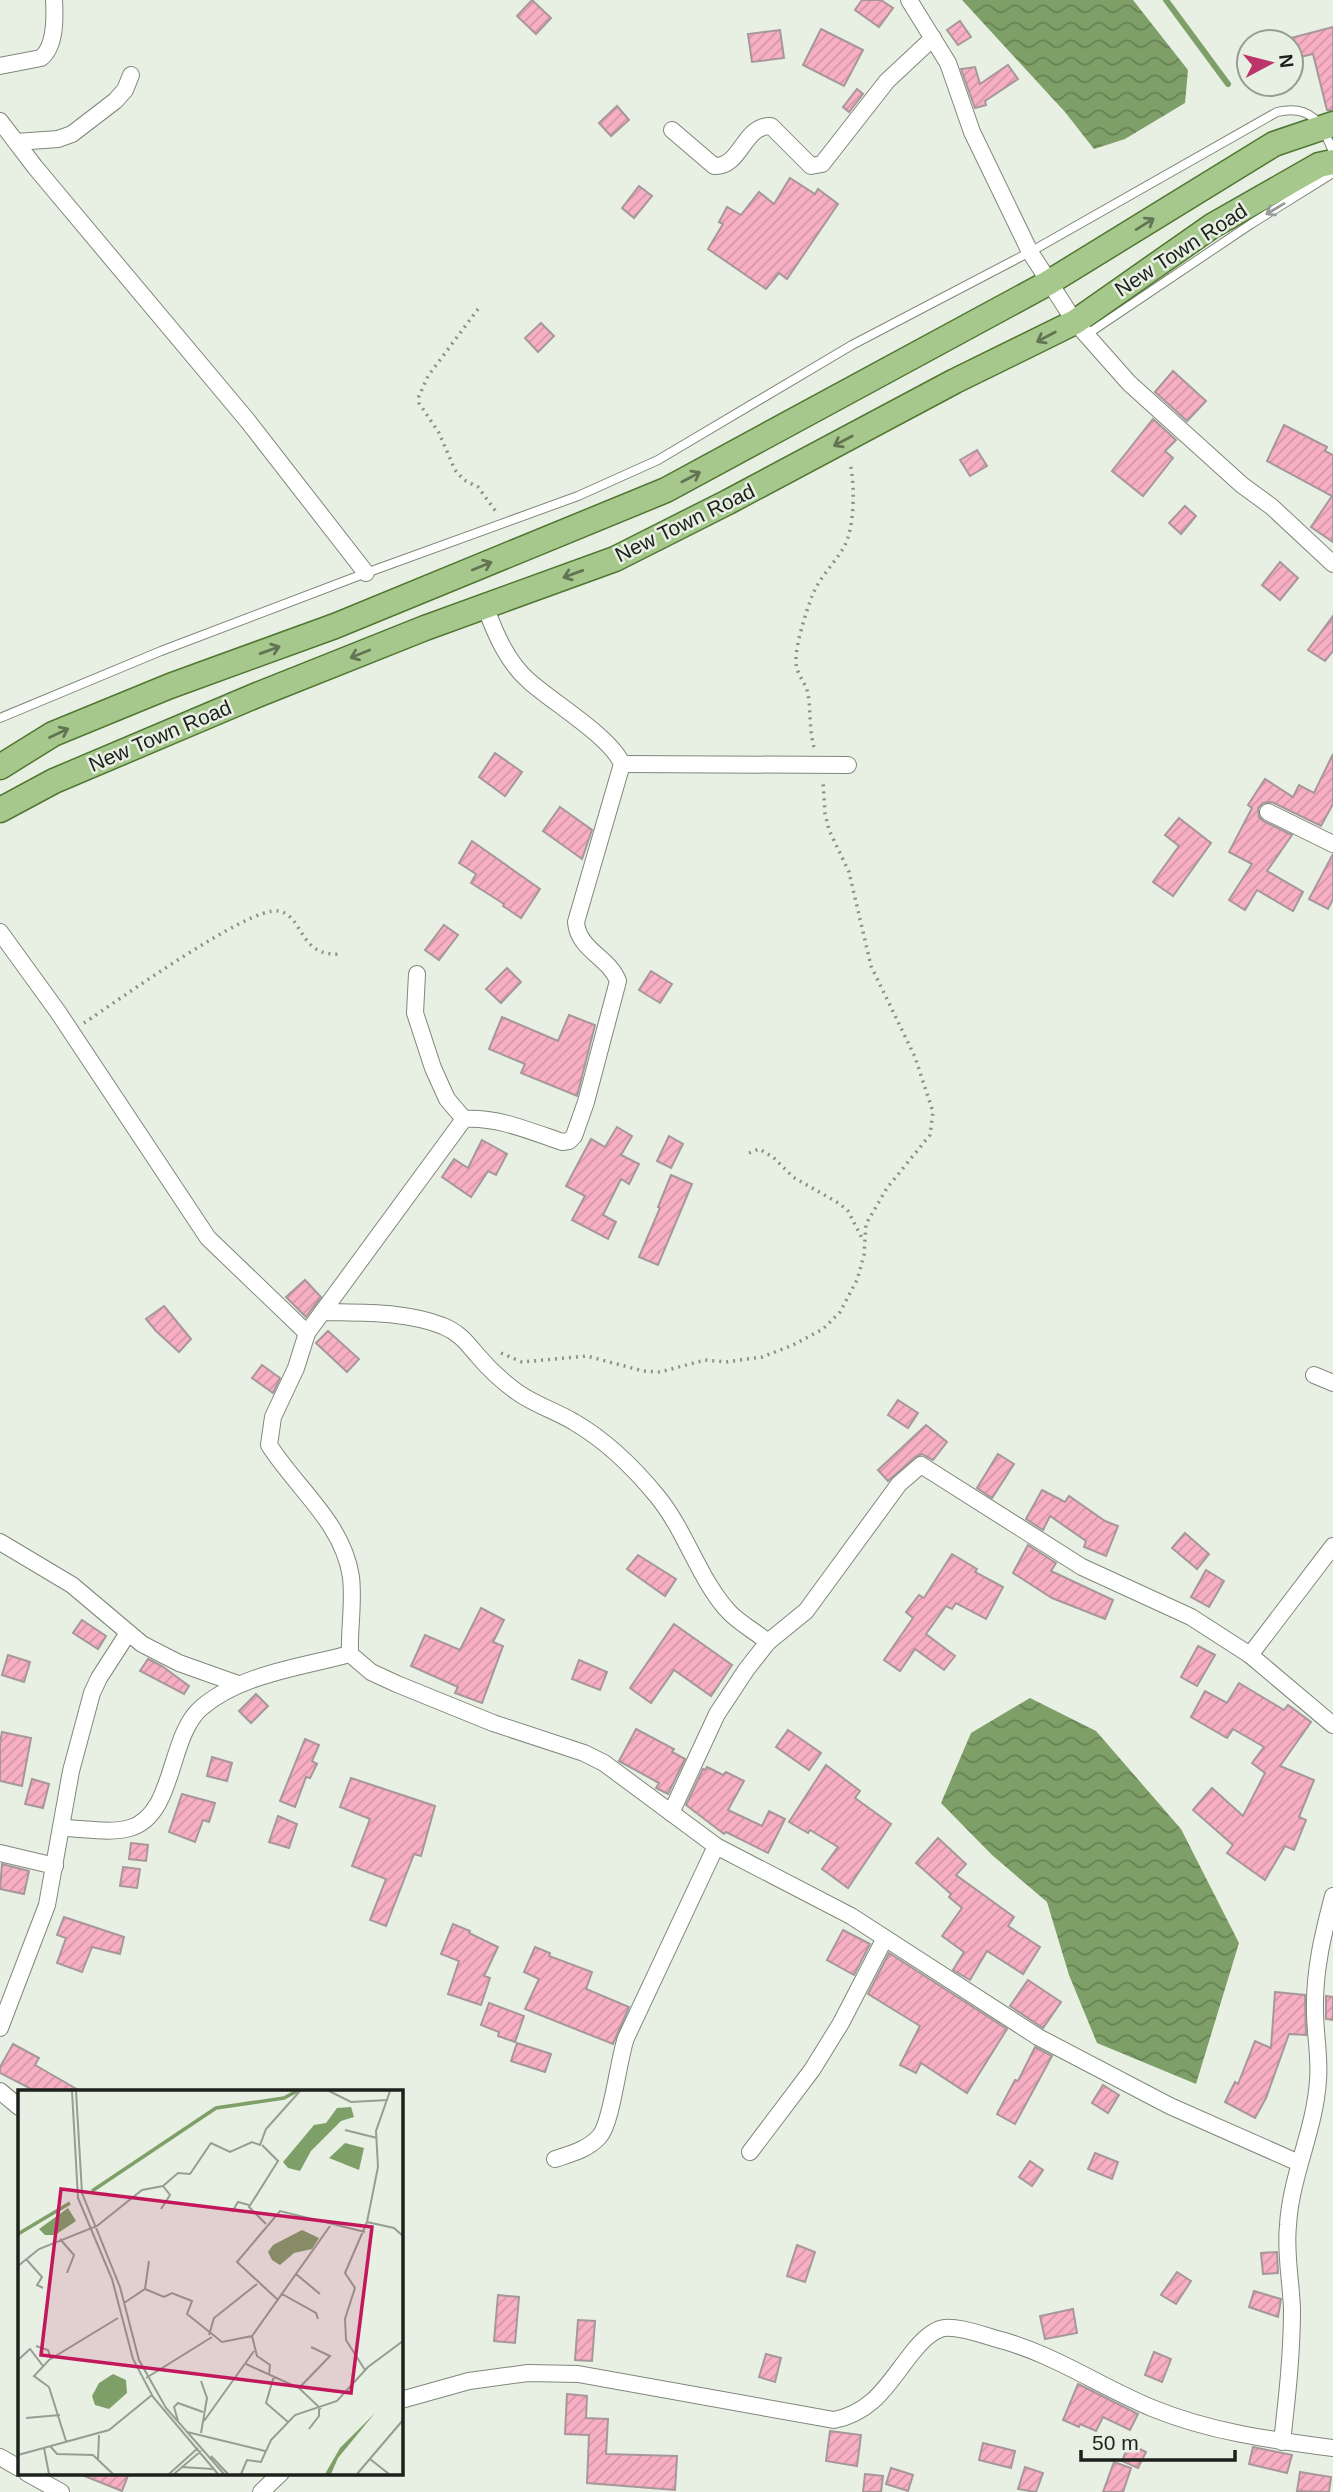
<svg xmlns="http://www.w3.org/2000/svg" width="1333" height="2492" font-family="Helvetica,sans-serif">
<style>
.water{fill:url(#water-waves)}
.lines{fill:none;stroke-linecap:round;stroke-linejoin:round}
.stream{stroke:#7ea068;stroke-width:6}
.building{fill:url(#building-hatch);stroke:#a7979b;stroke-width:2}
.lane-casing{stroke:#80877b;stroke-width:10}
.street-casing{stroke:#80877b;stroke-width:18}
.primary-casing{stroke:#507632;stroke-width:27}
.path{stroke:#8a9187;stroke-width:3.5;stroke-dasharray:2 5;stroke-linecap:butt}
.lane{stroke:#fff;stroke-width:8}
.street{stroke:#fff;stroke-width:16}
.primary{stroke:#a6c88c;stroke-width:24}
.oneway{stroke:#999b98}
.oneway2{stroke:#627454}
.labels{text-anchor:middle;stroke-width:5;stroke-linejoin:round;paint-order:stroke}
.street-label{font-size:21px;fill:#1d201b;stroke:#e7f0e3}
.inset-river{fill:none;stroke:#7ea068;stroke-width:3.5}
.inset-road{fill:none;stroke:#969d93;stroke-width:2}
.view{fill:#c2185b;fill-opacity:0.15;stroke:#c2185b;stroke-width:3.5}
.inset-edge{fill:none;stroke:#1d201b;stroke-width:3.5}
</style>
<defs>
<pattern id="water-waves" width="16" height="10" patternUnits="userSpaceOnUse" patternTransform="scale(1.75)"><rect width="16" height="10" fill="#7ea068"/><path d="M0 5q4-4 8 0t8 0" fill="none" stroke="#678255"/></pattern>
<pattern id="building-hatch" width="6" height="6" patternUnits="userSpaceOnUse" patternTransform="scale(1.75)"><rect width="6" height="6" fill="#f8afc4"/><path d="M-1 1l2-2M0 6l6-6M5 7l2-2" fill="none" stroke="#d496a8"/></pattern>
</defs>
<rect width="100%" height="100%" fill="#e7f0e3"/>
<!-- water -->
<g class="water">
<path d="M962,0H1133L1188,70L1185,103L1125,139L1094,149L1065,112Z"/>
<path d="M1030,1698L1096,1731L1181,1829L1239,1943L1196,2084L1097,2043L1069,1975L1047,1902L992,1855L941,1803L971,1733Z"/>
</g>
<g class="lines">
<!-- stream -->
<path class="stream" d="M1166,0L1228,84"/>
</g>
<!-- building -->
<g class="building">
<path d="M532,0L551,18L536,34L517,16Z"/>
<path d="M862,0H881L893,8L879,27L855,10Z"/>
<path d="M960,21L971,37L958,45L947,30Z"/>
<path d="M1333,27V110H1327L1313,54L1296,58L1291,38Z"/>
<path d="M821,29L863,50L844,86L803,65Z"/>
<path d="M780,30L784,58L752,62L748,34Z"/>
<path d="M1008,65L1018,79L985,101L986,105L975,108L961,69L975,67L980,84Z"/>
<path d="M857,89L863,94L849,112L843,107Z"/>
<path d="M617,106L629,120L611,136L599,123Z"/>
<path d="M790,178L815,194L818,189L838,204L787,279L779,273L766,289L708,249L723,224L719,222L727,207L741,215L759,192L774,204Z"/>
<path d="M639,186L652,196L634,218L622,208Z"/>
<path d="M541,323L554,336L538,352L525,338Z"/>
<path d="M1173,371L1206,401L1187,421L1155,392Z"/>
<path d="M1153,419L1176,440L1165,451L1173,458L1143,496L1112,471Z"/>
<path d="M1284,425L1327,447L1325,451L1333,455V542L1311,527L1332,496L1267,461Z"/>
<path d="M977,450L987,466L970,476L960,460Z"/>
<path d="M1185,506L1196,516L1181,534L1169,523Z"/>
<path d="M1280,562L1298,578L1280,600L1262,585Z"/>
<path d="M1333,616V651L1325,661L1308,650Z"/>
<path d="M495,753L522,772L505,796L479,777Z"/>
<path d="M1333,754V804L1321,826L1272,802L1263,803L1258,808L1259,817L1263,821L1292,835L1267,871L1303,892L1293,911L1257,890L1245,910L1229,900L1252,864L1229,852L1252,808L1248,805L1265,779L1293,797L1299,785L1314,793Z"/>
<path d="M560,807L592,830L582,859L543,831Z"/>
<path d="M1179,818L1211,843L1173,896L1153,882L1179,846L1165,835Z"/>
<path d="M472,841L540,889L521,918L503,906L504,904L471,883L476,874L459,863Z"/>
<path d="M1333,854V899L1328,909L1309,899Z"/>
<path d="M444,925L458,935L439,960L425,950Z"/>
<path d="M507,968L521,982L501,1003L486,989Z"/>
<path d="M651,971L672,984L660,1003L639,990Z"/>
<path d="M569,1015L595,1025L577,1096L521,1073L525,1064L489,1049L502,1017L558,1041Z"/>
<path d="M617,1127L632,1136L621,1155L639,1164L629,1184L621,1179L603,1215L616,1222L608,1239L572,1220L585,1196L566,1186L591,1139L605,1147Z"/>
<path d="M669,1136L683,1144L671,1168L657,1161Z"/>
<path d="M482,1140L507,1154L496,1175L488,1171L471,1197L442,1177L454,1159L468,1168Z"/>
<path d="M671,1175L692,1184L658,1265L639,1257L660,1208L658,1207Z"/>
<path d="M305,1280L321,1297L306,1317L286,1297Z"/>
<path d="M164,1306L191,1339L179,1352L156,1331L146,1319Z"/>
<path d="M328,1331L359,1359L347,1372L316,1343Z"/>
<path d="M262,1365L280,1378L273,1393L252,1378Z"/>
<path d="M898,1400L918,1413L908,1428L888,1415Z"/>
<path d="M926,1425L947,1442L933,1460L922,1454L915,1457L888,1481L878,1470Z"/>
<path d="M998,1454L1014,1464L992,1498L977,1488Z"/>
<path d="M1042,1490L1065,1502L1069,1496L1105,1521L1118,1526L1106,1556L1084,1547L1086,1541L1050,1516L1043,1530L1026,1519Z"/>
<path d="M1185,1533L1209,1554L1197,1569L1172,1548Z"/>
<path d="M1028,1545L1056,1563L1051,1571L1113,1600L1105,1619L1052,1598L1013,1573Z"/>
<path d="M952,1554L977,1569L975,1572L1003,1587L986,1619L956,1603L952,1609L946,1606L926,1634L955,1656L944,1670L915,1649L900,1671L884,1660L913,1618L906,1612L919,1595L924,1598Z"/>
<path d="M638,1555L676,1579L665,1596L627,1569Z"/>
<path d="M1206,1570L1224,1581L1209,1607L1191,1597Z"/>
<path d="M481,1608L504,1620L493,1642L503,1646L482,1703L455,1693L458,1687L411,1666L425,1635L460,1650Z"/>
<path d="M82,1620L106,1636L98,1649L73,1633Z"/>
<path d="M674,1624L732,1665L711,1696L674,1670L651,1703L630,1688Z"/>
<path d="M1198,1646L1215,1655L1197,1686L1181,1677Z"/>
<path d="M8,1655L30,1662L24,1682L2,1675Z"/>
<path d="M148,1659L162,1666L189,1686L184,1694L140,1671Z"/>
<path d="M579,1660L607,1672L600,1690L572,1679Z"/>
<path d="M1239,1683L1284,1710L1288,1705L1311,1722L1280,1766L1314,1780L1299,1817L1306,1820L1294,1850L1285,1846L1265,1880L1227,1853L1233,1845L1193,1810L1212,1788L1243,1816L1265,1773L1252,1763L1264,1747L1233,1729L1227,1738L1191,1717L1205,1691L1227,1703Z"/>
<path d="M256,1694L268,1706L251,1723L239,1711Z"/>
<path d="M636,1729L674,1749L672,1752L685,1759L668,1794L656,1788L659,1783L619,1761Z"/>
<path d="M788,1730L821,1753L809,1770L776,1747Z"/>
<path d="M2,1732L31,1738L22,1786L0,1781V1743Z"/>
<path d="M305,1739L319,1745L312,1761L317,1764L310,1778L306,1777L295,1807L280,1801Z"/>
<path d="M212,1757L232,1763L227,1781L207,1776Z"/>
<path d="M826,1765L860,1791L855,1798L891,1824L848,1888L822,1869L838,1847L810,1830L808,1833L789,1822Z"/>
<path d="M707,1767L723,1775L726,1772L744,1781L728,1810L762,1826L769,1811L785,1819L768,1853L726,1832L724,1834L686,1805L703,1769L705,1770Z"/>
<path d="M351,1778L435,1806L421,1856L414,1854L386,1926L370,1920L386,1879L352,1866L370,1819L340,1807Z"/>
<path d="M32,1779L49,1784L43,1808L25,1804Z"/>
<path d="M182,1794L215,1803L209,1822L203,1820L195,1842L169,1832Z"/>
<path d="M278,1816L297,1824L289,1848L269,1842Z"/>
<path d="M938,1838L966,1864L956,1875L1014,1917L1008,1926L1040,1947L1023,1974L987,1951L970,1980L953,1970L964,1952L942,1936L962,1908L949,1897L951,1894L916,1863Z"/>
<path d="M131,1843L148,1845L146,1861L129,1859Z"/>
<path d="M2,1864L29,1871L24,1894L0,1889Z"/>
<path d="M123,1867L140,1869L137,1888L120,1886Z"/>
<path d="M64,1917L124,1937L120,1954L92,1947L82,1972L57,1963L66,1938L57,1935Z"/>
<path d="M453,1924L470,1931L469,1933L498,1947L484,1976L490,1978L481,2005L448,1994L459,1961L441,1954Z"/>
<path d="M843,1930L870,1944L854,1975L827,1960Z"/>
<path d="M535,1947L550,1953L549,1956L592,1972L586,1989L629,2007L613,2044L525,2009L539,1979L524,1972Z"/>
<path d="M889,1953L1007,2029L967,2093L921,2063L916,2073L900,2065L920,2026L868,1994Z"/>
<path d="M1028,1980L1061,2002L1043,2028L1010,2006Z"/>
<path d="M1275,1992L1305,1995L1306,2035L1289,2034L1266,2098L1255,2118L1225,2102L1235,2082L1238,2084L1255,2041L1271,2048Z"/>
<path d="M1326,1996L1333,1997V2020L1326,2019Z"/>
<path d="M489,2003L524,2016L515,2042L498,2036L499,2032L481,2025Z"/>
<path d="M517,2043L551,2054L545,2072L511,2061Z"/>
<path d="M13,2044L39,2058L35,2065L80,2091H35L0,2073V2067Z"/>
<path d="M1035,2047L1052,2056L1015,2124L997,2114L1015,2080L1018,2081Z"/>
<path d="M1103,2085L1119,2095L1108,2113L1092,2103Z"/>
<path d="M1095,2153L1118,2162L1112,2179L1088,2169Z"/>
<path d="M1030,2161L1043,2170L1032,2186L1019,2177Z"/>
<path d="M797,2245L815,2252L805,2282L787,2276Z"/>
<path d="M1277,2252L1278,2273L1263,2274L1261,2253Z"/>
<path d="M1177,2272L1191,2281L1176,2304L1161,2295Z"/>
<path d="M1254,2291L1281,2299L1278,2317L1249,2307Z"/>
<path d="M498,2295L519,2297L515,2343L494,2341Z"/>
<path d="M1073,2309L1077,2333L1045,2339L1040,2316Z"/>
<path d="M578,2320L595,2321L592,2361L575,2360Z"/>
<path d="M1154,2352L1171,2359L1162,2382L1145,2375Z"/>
<path d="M766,2354L781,2358L775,2382L759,2377Z"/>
<path d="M1078,2384L1138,2414L1130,2430L1103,2417L1096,2431L1080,2424L1079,2427L1063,2420Z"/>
<path d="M567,2394L587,2396L586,2418L608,2419L606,2454L677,2456L675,2490L587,2483L589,2435L565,2434Z"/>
<path d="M830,2431L861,2435L857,2466L826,2461Z"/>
<path d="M983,2443L1015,2451L1011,2468L979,2460Z"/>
<path d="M1129,2444L1146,2452L1138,2468L1122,2461Z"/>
<path d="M1253,2447L1292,2455L1287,2473L1249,2464Z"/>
<path d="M1114,2462L1131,2468L1123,2492H1103Z"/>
<path d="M1025,2467L1043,2473L1036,2492L1018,2489Z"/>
<path d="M891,2468L913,2475L908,2491L886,2484Z"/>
<path d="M1300,2472L1331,2477L1329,2492L1297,2491Z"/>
<path d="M77,2473H129L122,2491Z"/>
<path d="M865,2474L883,2476L881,2492H863Z"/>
</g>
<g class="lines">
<!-- lane casing -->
<g class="lane-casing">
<g id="lane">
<path d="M1086,335L1251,224L1333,173"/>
<path d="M0,718L161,651L366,573L578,496L658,460L852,345L1030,252L1277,112C1311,104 1322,123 1333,152"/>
</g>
</g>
<!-- street casing -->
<g class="street-casing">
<g id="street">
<path d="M909,0L948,63L972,132L1030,252L1075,322L1129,383L1242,485L1272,507L1333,564"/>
<path d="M0,66L41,58C56,46 55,17 54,0"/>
<path d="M0,121L35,167L247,420L366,573"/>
<path d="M672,130L714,166C741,168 743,125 771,126L811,166L822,164L887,81L933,38"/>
<path d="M16,142L58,139L72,134L115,101L125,90L131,75"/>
<path d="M485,606C495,633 507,662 529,681C552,702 611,737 622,764L576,922C578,950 609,957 618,981L586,1102L574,1136L569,1141L562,1142C530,1131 498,1117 464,1119L307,1333L296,1368L273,1417L269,1445C297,1489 343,1523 351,1577C354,1603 349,1628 350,1654L371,1672L397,1684L493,1723L584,1753L604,1763L716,1846L851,1916L1038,2037L1170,2106L1299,2163"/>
<path d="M622,764L848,765"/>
<path d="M1268,812L1333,844"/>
<path d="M0,932L58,1012L208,1238L307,1333"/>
<path d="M417,974L415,1013L433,1068L447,1099L464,1119"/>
<path d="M322,1312C363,1313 404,1311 443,1326C460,1333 467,1343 478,1356C490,1370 503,1382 517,1392C535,1405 556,1411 574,1422C605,1440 634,1468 657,1496C686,1531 700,1582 730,1613C741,1624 756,1632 768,1642"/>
<path d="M1314,1375L1333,1383"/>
<path d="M0,1542L72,1585L142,1644L179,1663L238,1684"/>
<path d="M1250,1655L1333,1546"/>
<path d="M671,1813L717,1714L746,1670L768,1642L806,1611L899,1484L921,1465L1082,1567L1191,1617L1250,1655L1333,1725"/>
<path d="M61,1828C82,1828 110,1834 130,1828C175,1815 168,1737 201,1708C240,1674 302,1667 350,1654"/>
<path d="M0,1853L55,1866"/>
<path d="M0,2028L47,1905L71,1771L92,1693L99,1678L128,1633"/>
<path d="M0,2091L19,2107"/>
<path d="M750,2152L812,2070L841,2023L885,1938"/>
<path d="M555,2159C570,2154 587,2150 599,2137C612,2124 618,2060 626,2038L716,1846"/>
<path d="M401,2400L469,2381L528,2373L578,2374L834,2420C874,2412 888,2383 912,2353C919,2344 929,2333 940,2329C953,2324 983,2335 997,2339C1052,2353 1099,2386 1152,2408C1210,2432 1271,2440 1333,2448"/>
<path d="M1282,2442C1287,2398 1292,2354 1292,2309C1291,2281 1285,2253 1288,2225C1291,2175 1315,2130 1318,2080C1320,2057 1315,2034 1315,2011C1314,1971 1323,1934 1333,1896"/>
<path d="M0,2457L19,2468"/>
<path d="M27,2473L61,2492"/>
<path d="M261,2492L281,2473"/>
</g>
</g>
<!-- primary casing -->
<g class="primary-casing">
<g id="primary">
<path d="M0,767L53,734L170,686L335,626L666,490L1048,283L1274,144L1333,124"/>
<path d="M0,810L54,781L257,695L425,628L615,559L728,502L955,381L1075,322L1212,226L1319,165L1333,162"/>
</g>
</g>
<!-- path -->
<g class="path">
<path d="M478,309L428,376L419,396V403L439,433L455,470L464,480L478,487L497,513"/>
<path d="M814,747C809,730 811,711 808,694C806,684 800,678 797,669C792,653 806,613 812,596C819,578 834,564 844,547C855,527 855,485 850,463"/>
<path d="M84,1023C116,1002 249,906 278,911C304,915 298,957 340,954"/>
<path d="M749,1153L759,1149L773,1157L793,1177L840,1204L848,1211L863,1240"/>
<path d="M501,1353L522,1362L587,1356L643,1371L660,1372L705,1360L726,1362L762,1357L793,1345L823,1329L840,1312L857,1280L864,1255L866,1224L887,1188L930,1135L933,1112L915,1057L871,966L849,872L829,830L825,813L823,781"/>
</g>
<!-- lane -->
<use href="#lane" class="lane"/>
<!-- street -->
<use href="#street" class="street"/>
<!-- primary -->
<use href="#primary" class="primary"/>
</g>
<!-- one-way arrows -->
<defs><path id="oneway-shaft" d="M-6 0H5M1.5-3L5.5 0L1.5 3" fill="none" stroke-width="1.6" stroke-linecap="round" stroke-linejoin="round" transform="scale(1.75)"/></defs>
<use class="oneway" href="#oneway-shaft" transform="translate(1275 209) rotate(149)"/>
<g class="oneway2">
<use href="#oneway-shaft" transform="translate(1145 224) rotate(-32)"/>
<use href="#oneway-shaft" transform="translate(1046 337) rotate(152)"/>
<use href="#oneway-shaft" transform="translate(843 441) rotate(152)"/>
<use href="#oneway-shaft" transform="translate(691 477) rotate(-28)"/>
<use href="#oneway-shaft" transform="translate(482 566) rotate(-22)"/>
<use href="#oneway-shaft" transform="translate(573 574) rotate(160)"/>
<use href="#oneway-shaft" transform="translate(270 650) rotate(-20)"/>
<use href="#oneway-shaft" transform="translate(360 654) rotate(158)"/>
<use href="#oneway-shaft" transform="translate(59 733) rotate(-25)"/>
</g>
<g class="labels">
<!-- street labels -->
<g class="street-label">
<text transform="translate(1181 250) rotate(-33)" y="7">New Town Road</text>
<text transform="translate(685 523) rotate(-26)" y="7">New Town Road</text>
<text transform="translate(160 736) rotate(-23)" y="7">New Town Road</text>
</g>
</g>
<!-- overview -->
<g transform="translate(18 2090)">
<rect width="385" height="385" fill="#e7f0e3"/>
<path d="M333,17L336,27L323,31L293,61L282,81L270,78L265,72L296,35L308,33L319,18ZM327,53L346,58L341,80L311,68ZM50,118L58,131L37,145H27L21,139ZM284,140L301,148L294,159L276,163L262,175L254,170L250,162L255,155ZM95,284L108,290L109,303L91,319L77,315L74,306L81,293ZM357,323L320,368L313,384H307L322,358Z" fill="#7ea068"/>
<path class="inset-river" d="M74,101L198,18L266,8L279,1M0,144L52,113"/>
<path class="inset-road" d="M54,1L60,108L94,189L115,269L135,307L200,384M58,1L64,103L102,197L121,270L148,318L206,384M311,1L333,12L370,10M327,40L359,48M244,55L260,71L231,117L248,134M143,119L152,105L145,96M214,122L220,112L231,115M349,132L376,138L385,146M42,149L56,165L49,183M8,169L24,187L19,195L25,198M0,176L21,159L79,136L124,100L145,96L160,83L172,84L193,53L212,62L234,52L242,55L248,39L282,1M278,184L302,204M127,199L131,171M264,204L298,223L300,229M259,209L219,172L262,121L347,142M106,213L127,199L146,207L154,203L174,211L169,224L204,252L234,246L312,136M191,245L196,228L239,194M234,246L239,266L252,275L251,285M18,256L30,260L33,269M0,270L12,259L25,276M228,274L281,298L303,319M347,280L328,250L327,229L337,198L327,183L349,132L360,77L358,41L372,1M256,286L248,313L270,332M128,288L194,247M281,298L312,266L293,257M8,328L42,325M160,331L156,317L160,313L185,322M186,331L236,261M291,339L301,326V319M169,342L247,361M183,343L189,308L183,291M48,351L31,297L16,286L31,270L100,228M32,356L39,364L75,365L95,384M26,358L31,384M0,365L91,340L134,305M193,366L210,384M352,369L371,384M80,370L81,345M163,377L195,379M151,384L180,358M156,384L183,361M223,384L229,370L243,372L253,350L277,325L319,311L350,277L385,251M339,384L385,330"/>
<path class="view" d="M43,99L354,137L333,303L23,265Z"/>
<rect width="385" height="385" class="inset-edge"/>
</g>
<!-- north arrow -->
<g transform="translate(1270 63) rotate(83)"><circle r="33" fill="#e7f0e3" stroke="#969d93" stroke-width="2"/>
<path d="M0-5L12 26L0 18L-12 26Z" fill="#bd336b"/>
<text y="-10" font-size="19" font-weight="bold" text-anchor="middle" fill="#1d201b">N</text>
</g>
<!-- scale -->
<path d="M1081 2450v10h154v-10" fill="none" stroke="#1d201b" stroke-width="3.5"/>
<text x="1092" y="2450" font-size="21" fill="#1d201b" stroke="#e7f0e3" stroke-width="5" paint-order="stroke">50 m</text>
</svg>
